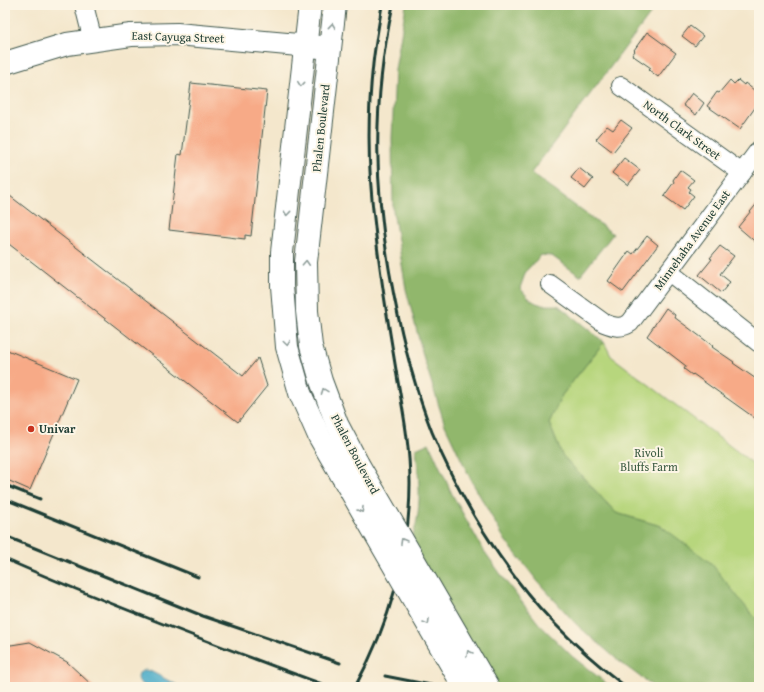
<svg xmlns="http://www.w3.org/2000/svg" width="764" height="692" font-family="'Gentium Book Plus',serif">
<style>
.green{fill:#b7d67d;stroke:#6b8a58}
.forest{fill:#91b76c;stroke:#587a50}
.water{fill:#49abc8;stroke:#34747e}
.building{fill:#f7aa87}
.lines{fill:none;stroke-linecap:round;stroke-linejoin:round}
.minor-casing{stroke:#3f564b;stroke-width:20}
.major-casing{stroke:#3f564b;stroke-width:24}
.minor{stroke:#fff;stroke-width:18}
.major{stroke:#fff;stroke-width:22}
.rail{stroke:#1f3d34;stroke-width:3}
.major-bridge-casing{stroke:#3f564b;stroke-width:24;stroke-linecap:butt}
.major-bridge{stroke:#fff;stroke-width:22}
.oneway{stroke:#8f9e9a}
.poi-dot{fill:#c8321e;stroke:#fcf5e5;stroke-width:1.5}
.labels{text-anchor:middle;stroke-width:4;stroke-linejoin:round;paint-order:stroke}
.street-label{font-size:12px;fill:#1f3d34;stroke:#fcf5e5}
.poi-label{font-size:12px;font-weight:bold;fill:#1f3d34;stroke:#fcf5e5;text-anchor:start}
.park-label{font-size:12px;fill:#3d5c43;stroke:#fcf5e5}
</style>
<rect width="100%" height="100%" fill="#fcf5e5"/>
<filter id="ink" filterUnits="userSpaceOnUse"><feTurbulence type="fractalNoise" baseFrequency=".025" numOctaves="2"/><feDisplacementMap in="SourceGraphic" scale="8" xChannelSelector="R" yChannelSelector="G"/><feConvolveMatrix kernelMatrix="1 2 1 2 8 2 1 2 1" color-interpolation-filters="sRGB"/></filter>
<filter id="wash" filterUnits="userSpaceOnUse"><feTurbulence type="fractalNoise" baseFrequency=".012" numOctaves="4" result="noise"/><feDisplacementMap in="SourceGraphic" scale="16" xChannelSelector="R" yChannelSelector="G"/><feGaussianBlur stdDeviation="0.9" result="paint"/><feColorMatrix in="noise" values="0 0 0 0 0 0 0 0 0 0 0 0 0 0 0 0 0 1.4 0 .05"/><feComposite in="paint" operator="in"/></filter>
<g filter="url(#wash)">
<rect width="100%" height="100%" fill="#f4e7cc"/>
<!-- green -->
<path class="green" d="M604,342L611,356L759,468V621L661,526L616,513L562,455L549,423L562,395Z"/>
<!-- forest -->
<g class="forest">
<path d="M406,5H657L531,173L613,234L580,276L552,256L541,255L526,271L520,288C533,304 537,306 558,305L604,342L562,395L549,423L562,455L616,513L661,526L711,563L749,611L759,621V687H654L620,662L577,625L539,583L505,540L472,482L445,425L424,359L406,289L393,210L392,138L395,70Z"/>
<path d="M429,443L452,494L482,548L507,583L539,624L573,657L611,687H504L493,684L411,541C423,510 419,481 416,449Z"/>
</g>
<!-- water -->
<path class="water" d="M145,670L150,671L181,687C169,687 132,692 139,673Z"/>
<g id="blocks">
<!-- building -->
<g class="building">
<path d="M690,26L703,36L695,46L682,36Z"/>
<path d="M647,32L676,53L658,77L649,70L651,68L632,55L635,51L634,50Z"/>
<path d="M730,80L734,84L738,80L744,85L745,83L759,94V102L740,129L707,106L717,92L719,93Z"/>
<path d="M191,83L267,91L251,236L245,235V239L169,230L178,154L182,155Z"/>
<path d="M692,93L704,103L696,115L683,105Z"/>
<path d="M621,120L632,128L613,152L596,139L607,126L613,130Z"/>
<path d="M624,158L640,170L628,185L612,173Z"/>
<path d="M579,168L593,179L585,189L571,178Z"/>
<path d="M680,170L694,180L688,187L691,189L689,192L694,196L683,210L664,196L674,182L673,180Z"/>
<path d="M10,196L243,376L258,358L267,386L238,422L5,241V203Z"/>
<path d="M759,201V245L738,227Z"/>
<path d="M647,236L658,245L623,292L608,281L629,251L633,254Z"/>
<path d="M720,246L734,256L720,274L730,282L721,293L699,275L712,259L710,258Z"/>
<path d="M666,308L675,315L674,317L713,346L712,347L734,362L733,363L759,381V421L693,374L692,375L684,369L686,366L647,336Z"/>
<path d="M5,349L77,379L30,490L5,479Z"/>
<path d="M5,642L11,645L30,642L67,662L94,687H5Z"/>
</g>
</g>
</g>
<g filter="url(#ink)">
<use href="#blocks" fill-opacity="0" stroke="#3f564b" stroke-width="1"/>
<g class="lines">
<!-- minor casing -->
<g class="minor-casing">
<g id="minor">
<path d="M84,5L93,41"/>
<path d="M621,86L742,173"/>
<path d="M669,272L759,343"/>
<path d="M550,284L604,323C614,327 621,329 630,323L759,150"/>
</g>
</g>
<!-- major casing -->
<g class="major-casing">
<g id="major">
<path d="M310,5L282,252V286L287,347L300,393L319,436L342,476"/>
<path d="M335,5L306,262L307,311L311,346L321,381L337,424L358,464"/>
<path d="M5,63L67,44L131,35L177,34L320,47"/>
</g>
</g>
<!-- minor -->
<use href="#minor" class="minor"/>
<!-- major -->
<use href="#major" class="major"/>
<!-- rail -->
<g class="rail">
<path d="M393,5C371,106 374,195 394,296C403,342 415,389 432,432C459,497 503,570 552,621C575,645 600,667 626,687"/>
<path d="M5,485L40,499"/>
<path d="M5,499L198,577"/>
<path d="M5,536L203,616L340,663"/>
<path d="M5,559C112,606 221,647 330,687"/>
<path d="M385,676L441,687"/>
<path d="M355,687C389,625 410,554 410,483C410,447 403,411 397,376C389,327 380,277 375,227C368,173 367,118 373,64C375,44 379,25 382,5"/>
</g>
<!-- major-bridge casing -->
<g class="major-bridge-casing">
<g id="major-bridge">
<path d="M358,464L488,687"/>
<path d="M342,476L464,687"/>
</g>
</g>
<!-- major-bridge -->
<use href="#major-bridge" class="major-bridge"/>
</g>
<!-- one-way arrows -->
<defs><path id="oneway-chevron" d="M-2-3.5L2.5 0L-2 3.5" fill="none" stroke-width="1.6" stroke-linecap="round" stroke-linejoin="round"/></defs>
<g class="oneway">
<use href="#oneway-chevron" transform="translate(332 26) rotate(-84)"/>
<use href="#oneway-chevron" transform="translate(301 84) rotate(96)"/>
<use href="#oneway-chevron" transform="translate(287 213) rotate(96)"/>
<use href="#oneway-chevron" transform="translate(306 263) rotate(-87)"/>
<use href="#oneway-chevron" transform="translate(287 343) rotate(82)"/>
<use href="#oneway-chevron" transform="translate(324 391) rotate(-111)"/>
<use href="#oneway-chevron" transform="translate(361 510) rotate(60)"/>
<use href="#oneway-chevron" transform="translate(403 541) rotate(-120)"/>
<use href="#oneway-chevron" transform="translate(427 622) rotate(60)"/>
<use href="#oneway-chevron" transform="translate(469 653) rotate(-120)"/>
</g>
</g>
<!-- markers -->
<circle class="poi-dot" cx="31" cy="429" r="4"/>
<g class="labels">
<!-- street labels -->
<g class="street-label">
<text transform="translate(178 37) rotate(2)" y="4">East Cayuga Street</text>
<text transform="translate(321 128) rotate(-84)" y="4">Phalen Boulevard</text>
<text transform="translate(682 130) rotate(36)" y="4">North Clark Street</text>
<text transform="translate(692 240) rotate(-54)" y="4">Minnehaha Avenue East</text>
<text transform="translate(355 454) rotate(62)" y="4">Phalen Boulevard</text>
</g>
<!-- poi labels -->
<g class="poi-label">
<text x="39" y="433">Univar</text>
</g>
<!-- park labels -->
<g class="park-label">
<text x="649" y="457">Rivoli<tspan x="649" dy="14">Bluffs Farm</tspan></text>
</g>
</g>
<!-- margin -->
<rect width="764" height="692" fill="none" stroke="#fcf5e5" stroke-width="20"/>
</svg>
